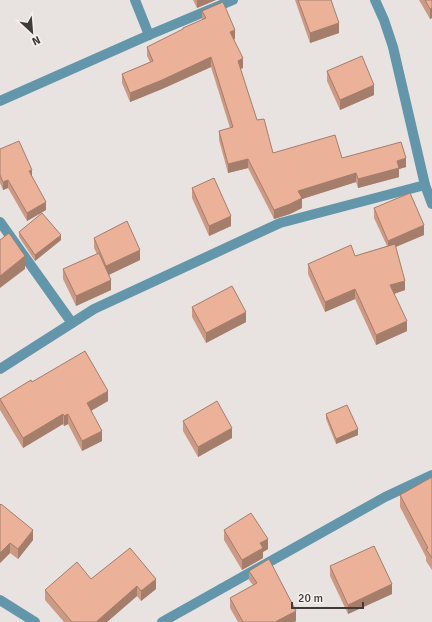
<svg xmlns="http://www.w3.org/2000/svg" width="432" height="622" font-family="Signika,sans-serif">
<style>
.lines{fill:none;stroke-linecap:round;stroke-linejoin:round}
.minor{stroke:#6396aa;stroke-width:10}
.wall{fill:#cb9984}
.shaded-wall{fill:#a57d6b}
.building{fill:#ecb299;stroke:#a57d6b}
</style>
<rect width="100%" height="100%" fill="#e8e3e1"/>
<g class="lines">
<!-- minor -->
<g class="minor">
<path d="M135,0L149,35"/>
<path d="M375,0L384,20L393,47L425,185L432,204"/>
<path d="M0,101L149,35L233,0"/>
<path d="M0,222L72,323"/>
<path d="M0,369L94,309L280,223L425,185"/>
<path d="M0,600L35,622"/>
<path d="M162,622L385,497L432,475"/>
</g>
</g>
<!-- wall -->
<g class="wall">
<path d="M193,0H216L197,8Z"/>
<path d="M295,0H331L339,33L310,43Z"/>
<path d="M419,0H432V18L430,19Z"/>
<path d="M202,11L235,39H234L243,68L240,69L257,120L273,153L342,158L406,167L399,169V177L358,188L356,182L302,199V208L290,214L274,219L248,168L228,173L219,140V131L230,128L211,67L162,89L130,102L122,83V74L150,62L147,56V47L183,30V28L202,20Z"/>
<path d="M327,71L374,95L340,110L327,81Z"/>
<path d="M0,149L32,176L46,210L27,221L8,188L3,190L0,183Z"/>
<path d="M192,188L231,226L209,236L192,198Z"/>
<path d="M374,208L424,235L396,247L405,290L394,294L407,331L376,345L355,299L325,312L308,274V264L355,256L387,246L374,218Z"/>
<path d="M19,232L61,240L35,261L19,237Z"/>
<path d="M94,238L140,260L109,275L111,290L76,306L63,279V269L97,254L94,248Z"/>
<path d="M192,307L246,322L206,343L192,317Z"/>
<path d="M32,382L108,401L91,411L102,441L82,451L68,424L64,426L63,424L23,448L0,410V399Z"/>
<path d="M326,414L358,435L336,444L326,419Z"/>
<path d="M183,421L232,438L198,457L183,431Z"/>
<path d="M432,477V570L426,561V557L400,507V495Z"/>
<path d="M0,505L33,540L18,559L10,553L0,563Z"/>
<path d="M224,530L268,549L263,552V558L242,570L224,540Z"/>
<path d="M330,566L392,594L348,614L330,576Z"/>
<path d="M249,571L296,621L294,622H238L230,608V598L253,585L249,580Z"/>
<path d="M91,579L156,589L141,601L137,596L107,622H64L45,600V590Z"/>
</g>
<!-- shaded-wall -->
<g class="shaded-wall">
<path d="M197,0H216L197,8Z"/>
<path d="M432,8V18L430,19V9Z"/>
<path d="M339,23V33L310,43V33Z"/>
<path d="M235,30V39L230,41V32Z"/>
<path d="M211,57V67L162,89L130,102V93Z"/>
<path d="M243,58V68L238,70V61Z"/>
<path d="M374,85V95L340,110V100Z"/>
<path d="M406,158V167L399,169V177L358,188V179L397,161Z"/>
<path d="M248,159V168L228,173V164Z"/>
<path d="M32,170V178L29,171Z"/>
<path d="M356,173V182L302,199V208L290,214L274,219V210L298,191Z"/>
<path d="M8,180V188L3,190V182Z"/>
<path d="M46,202V210L27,221V213Z"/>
<path d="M231,216V226L209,236V226Z"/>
<path d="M424,225V235L388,250V241Z"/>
<path d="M61,235V240L35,261V255Z"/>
<path d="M140,250V260L106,276V266Z"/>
<path d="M25,256V269L0,288V276Z"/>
<path d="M111,280V290L76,306V296Z"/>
<path d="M405,281V290L390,295V285Z"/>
<path d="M355,289V299L325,312V302Z"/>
<path d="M246,312V322L206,343V333Z"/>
<path d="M407,321V331L376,345V335Z"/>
<path d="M108,391V401L87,413V403Z"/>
<path d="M63,414V424L23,448V438Z"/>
<path d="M68,414V424L64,426V416Z"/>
<path d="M232,428V438L198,457V447Z"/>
<path d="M358,429V435L336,444V439Z"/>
<path d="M102,431V441L82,451V441Z"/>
<path d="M33,530V540L18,559V549Z"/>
<path d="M268,539V549L263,552V558L242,570V560L260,543Z"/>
<path d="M10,543V553L0,563V553Z"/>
<path d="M156,579V589L141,601V591Z"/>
<path d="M392,584V594L348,614V605Z"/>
<path d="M137,586V596L107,622H96Z"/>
<path d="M296,611V621L294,622H275Z"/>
</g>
<!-- building -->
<g class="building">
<path d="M298,0H331L339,23L310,33Z"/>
<path d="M425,0H432V8L430,9Z"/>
<path d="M223,2L235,30L230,32L243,58L238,61L257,120L264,119L273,153L335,135L342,158L401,142L406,158L397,161L399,168L358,179L356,173L298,191L302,198L290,204L274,210L248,159L228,164L219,131L233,127L211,57L162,80L130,93L122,74L153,61L147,47L183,29V28L206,18L202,11Z"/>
<path d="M362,56L374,85L340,100L327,71Z"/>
<path d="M19,141L32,170L29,171L46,202L27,213L8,180L3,182L0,175V149Z"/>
<path d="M214,178L231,216L209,226L192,188Z"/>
<path d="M410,193L424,225L388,241L374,208Z"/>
<path d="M42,213L61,235L35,255L19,232Z"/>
<path d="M127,221L140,250L106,266L94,238Z"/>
<path d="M9,233L25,256L0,276V240Z"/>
<path d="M395,244L405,281L390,285L407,321L376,335L355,289L325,302L308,264L351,245L355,256Z"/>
<path d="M99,253L111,280L76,296L63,269Z"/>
<path d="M232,286L246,312L206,333L192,307Z"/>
<path d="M85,351L108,391L87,403L102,431L82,441L68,414L64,416L63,414L23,438L0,399L31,380L32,382Z"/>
<path d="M217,401L232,428L198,447L183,421Z"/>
<path d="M347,405L358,429L336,439L326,414Z"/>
<path d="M432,477V558L426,549L428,548L400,495Z"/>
<path d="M1,504L33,530L18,549L10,543L0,553V505Z"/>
<path d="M251,513L268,539L260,543L263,548L242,560L224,530Z"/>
<path d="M374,546L392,584L348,605L330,566Z"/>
<path d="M130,548L156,579L141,591L137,586L96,622H72L45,590L77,562L91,579Z"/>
<path d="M269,559L296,611L275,622H243L230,598L257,583L249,571Z"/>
</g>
<!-- north arrow -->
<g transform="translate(32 32) rotate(154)" stroke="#f6f0ee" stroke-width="3" paint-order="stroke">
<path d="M0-3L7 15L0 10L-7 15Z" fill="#3e3b3b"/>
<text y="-6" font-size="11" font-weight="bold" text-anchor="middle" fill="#3e3b3b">N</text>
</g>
<!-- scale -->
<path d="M292 602v6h71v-6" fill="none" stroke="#3e3b3b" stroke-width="2"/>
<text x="298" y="602" font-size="12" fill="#3e3b3b" stroke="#f6f0ee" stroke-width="3" paint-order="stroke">20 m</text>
</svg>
